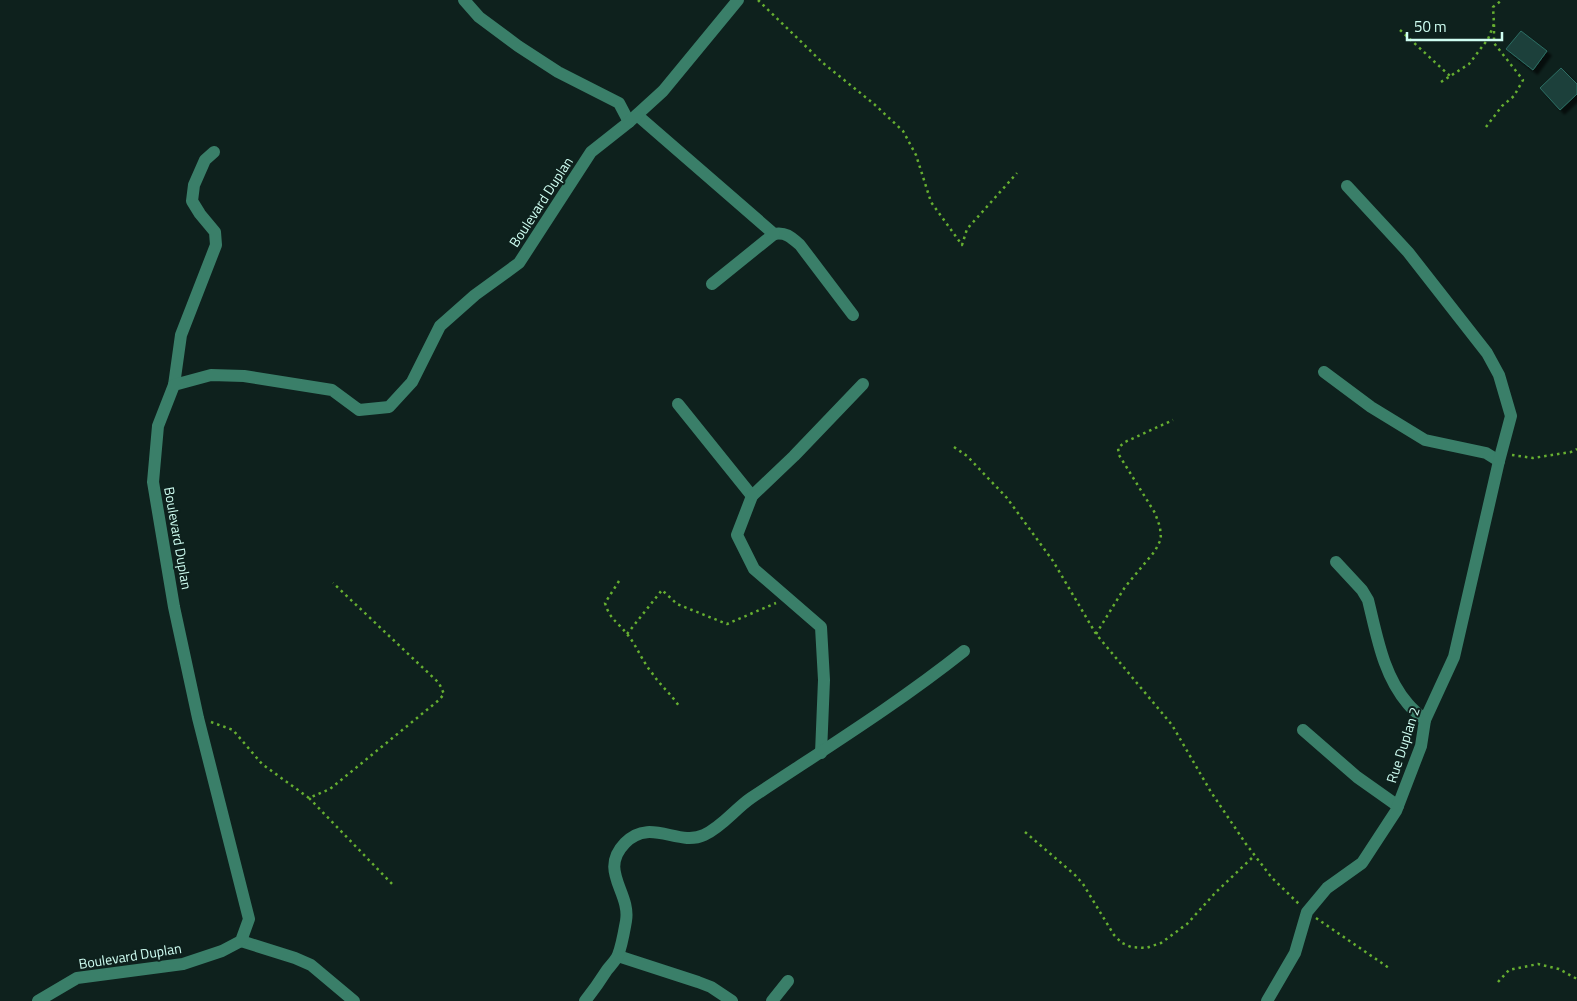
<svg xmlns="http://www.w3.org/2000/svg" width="1577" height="1001" font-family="'Titillium Web',sans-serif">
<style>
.building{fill:#1a413b;stroke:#2d6d63;filter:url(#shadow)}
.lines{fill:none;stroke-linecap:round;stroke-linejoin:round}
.path{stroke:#66af31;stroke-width:2.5;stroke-dasharray:2.5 4;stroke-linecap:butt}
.minor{stroke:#3a7f69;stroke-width:12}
.labels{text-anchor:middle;stroke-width:4;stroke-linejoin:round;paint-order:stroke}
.street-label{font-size:14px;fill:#cffef2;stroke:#0e211d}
</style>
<defs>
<filter id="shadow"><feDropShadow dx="4.5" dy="4.5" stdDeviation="1" flood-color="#0009"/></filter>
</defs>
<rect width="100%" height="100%" fill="#0e211d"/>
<!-- building -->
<g class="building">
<path d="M1521,31L1547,51L1533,70L1506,49Z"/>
<path d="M1561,68L1577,84V94L1560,110L1540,88Z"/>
</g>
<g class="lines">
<!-- path -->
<g class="path">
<path d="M758,0L823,63L874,104L903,131L916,155L931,202L962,245L967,229L1017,173"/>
<path d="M1400,30L1450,76"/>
<path d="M1441,82L1469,64L1488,39L1494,24L1493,7L1502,0"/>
<path d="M1486,127L1502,106L1514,96L1523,80L1494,43V24"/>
<path d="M954,447L967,456L1007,498L1053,561L1096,634L1172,725L1211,792L1246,844L1272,878L1299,904"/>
<path d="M1512,455L1533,458L1571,452L1577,449"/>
<path d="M619,581L605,603C610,620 617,621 627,634C637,646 642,661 652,673C660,685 671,694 679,706"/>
<path d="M627,634L662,590L677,604L727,624L776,603"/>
<path d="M1096,634L1125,587L1155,551L1161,539L1160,527L1155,513L1119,455L1118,448L1125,442L1173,420"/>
<path d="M211,722L233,730L262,764L309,798L330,789L439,700L444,694L439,683L333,583"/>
<path d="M309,798L394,886"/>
<path d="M1025,832L1075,875L1083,884L1114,935L1122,943L1131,947L1146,948L1161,943L1187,924L1216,892L1254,856"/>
<path d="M1316,918L1389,968"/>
<path d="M1498,982L1509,970L1538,964L1559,969L1577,979"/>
</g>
<!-- minor -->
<g class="minor">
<path d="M464,0L479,17L518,46L558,72L619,103L629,122"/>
<path d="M637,115L774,234C786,232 791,237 800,245L853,315"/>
<path d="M712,284L774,234"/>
<path d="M1324,372L1371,407L1425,440L1486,453L1499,461"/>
<path d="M174,385L181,335L216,245L215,232L200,214L192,201L194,185L205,160L214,152"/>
<path d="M678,404L752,496"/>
<path d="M1336,562L1362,590L1368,600C1377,636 1383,675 1408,704C1413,710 1419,715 1425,720"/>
<path d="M1303,730L1357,777L1398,806"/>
<path d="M821,753L824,680L821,627L754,569L737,535L752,496L794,456L863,384"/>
<path d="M241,941L295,958L311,965L354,1001"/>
<path d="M618,956L698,982L711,987L732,1001"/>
<path d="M38,1001L77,978L183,964L222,951L241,941L249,919L198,718L174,607L153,482L158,426L174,385L211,375L244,376L332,390L359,410L389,407L412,382L440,326L475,295L519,263L591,152L629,122L663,91L738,0"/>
<path d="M585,1001C593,991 600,981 607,970C611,965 616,960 618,955C622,945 624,932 626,921C631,892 598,871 625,843C650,817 678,847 704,835C722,827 735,809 751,798C823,750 896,705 964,651"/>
<path d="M772,1001L788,981"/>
<path d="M1267,1001L1295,953L1307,912L1327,888L1362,863L1396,811L1421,746L1425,720L1454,657L1499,461L1511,416L1499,375L1487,353L1408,252L1347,186"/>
</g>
</g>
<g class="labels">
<!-- street labels -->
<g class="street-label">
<text transform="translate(541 202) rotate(-57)" y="5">Boulevard Duplan</text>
<text transform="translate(178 538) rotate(80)" y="5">Boulevard Duplan</text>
<text transform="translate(1403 745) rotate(-72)" y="5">Rue Duplan 2</text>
<text transform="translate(130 956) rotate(-9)" y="5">Boulevard Duplan</text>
</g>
</g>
<!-- scale -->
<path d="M1407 32v8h95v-8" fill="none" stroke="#cffef2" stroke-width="2.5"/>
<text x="1414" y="32" font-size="15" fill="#cffef2" stroke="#0e211d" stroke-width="4" paint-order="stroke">50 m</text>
</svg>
